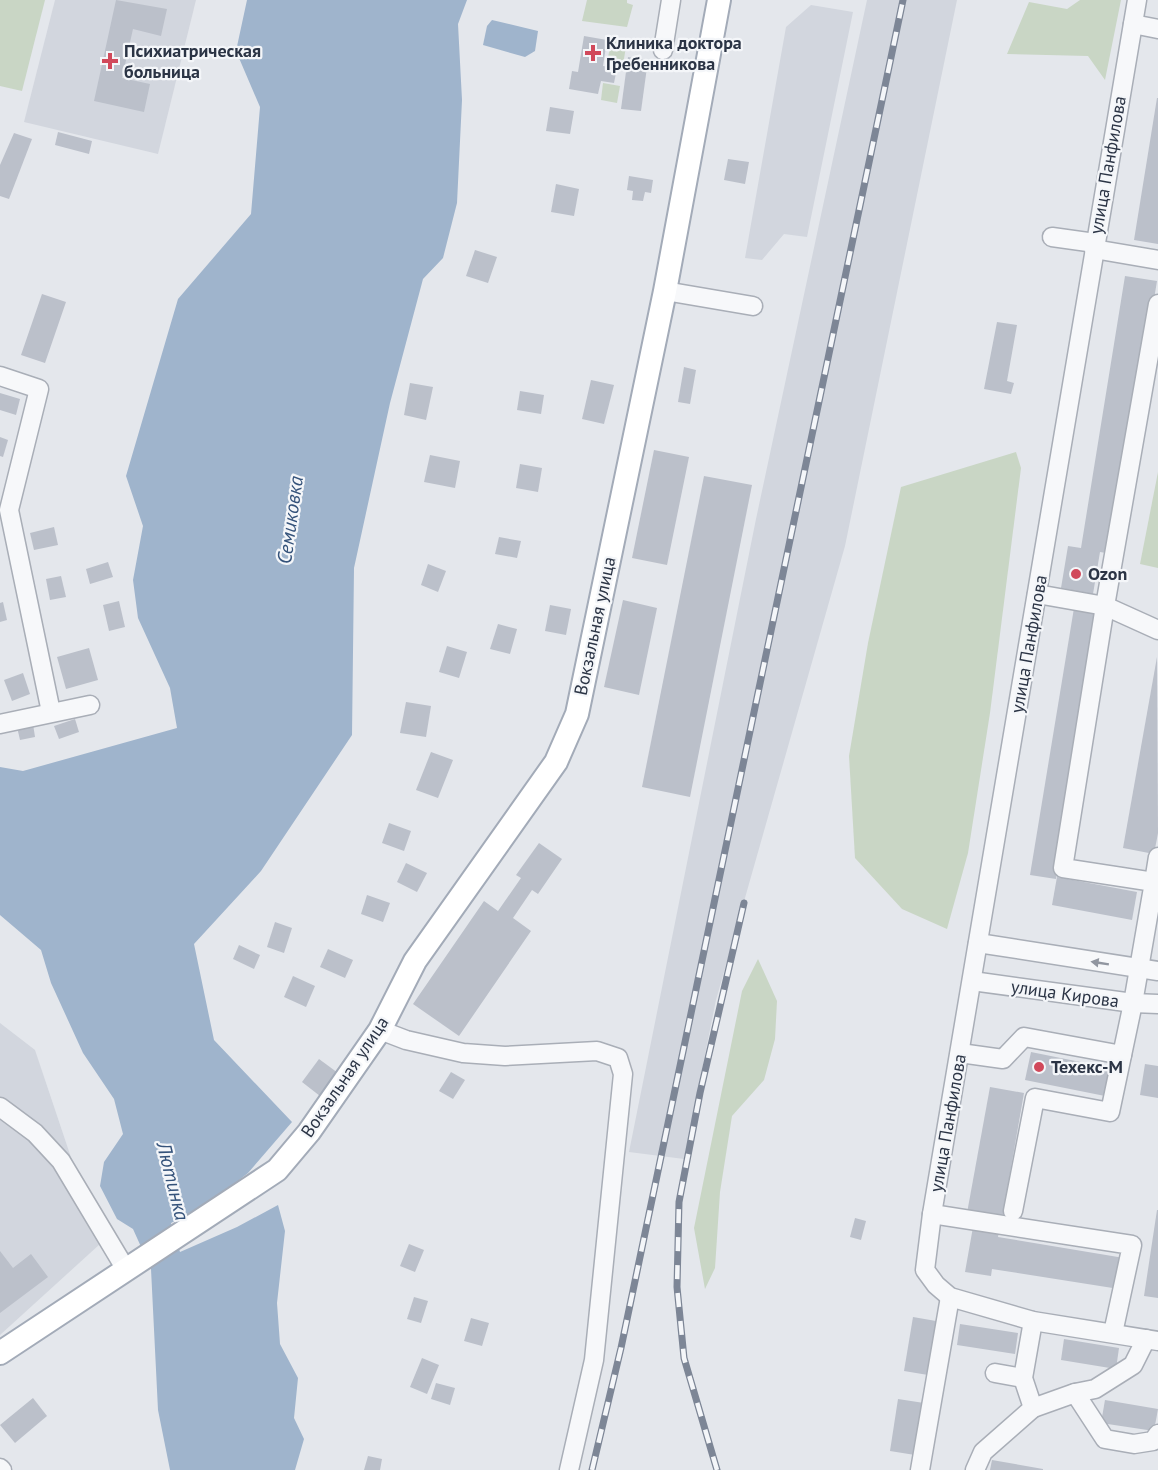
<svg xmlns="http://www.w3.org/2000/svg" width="1158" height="1470" font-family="'PT Sans',sans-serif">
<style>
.built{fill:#d2d6de}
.green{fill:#c9d6c5}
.water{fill:#9fb4cc}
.building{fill:#bbc0ca}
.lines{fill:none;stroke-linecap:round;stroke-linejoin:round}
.minor-casing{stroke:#a9aeb7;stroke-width:21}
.major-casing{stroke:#a3abb8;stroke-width:26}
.minor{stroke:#f7f8fa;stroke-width:18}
.major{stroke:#fff;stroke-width:22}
.rail-casing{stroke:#7d8696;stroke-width:7}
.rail{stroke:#f4f6f9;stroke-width:4.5;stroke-dasharray:14;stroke-linecap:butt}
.oneway{fill:#9196a0}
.poi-dot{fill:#d1495b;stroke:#f4f6f9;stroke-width:2}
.labels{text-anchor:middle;stroke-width:4.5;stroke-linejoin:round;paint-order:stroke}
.poi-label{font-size:18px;font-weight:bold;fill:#2b3445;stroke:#f4f6f9;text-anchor:start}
.street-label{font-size:18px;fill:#2b3445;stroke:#f4f6f9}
.water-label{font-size:20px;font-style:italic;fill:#34527a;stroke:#f4f6f9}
</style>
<rect width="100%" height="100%" fill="#e4e7ec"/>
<!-- built -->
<g class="built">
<path d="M55,0H196L158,154L24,122Z"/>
<path d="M867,0H957L845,546L716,1000L684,1159L629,1152L756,519Z"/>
<path d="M811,5L853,12L807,237L784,234L762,260L745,258L786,27Z"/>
<path d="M0,1023L35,1050L100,1244L0,1335Z"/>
</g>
<!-- green -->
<g class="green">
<path d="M0,0H45L22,91L0,86Z"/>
<path d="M587,0H627V3L633,5L627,27L582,21Z"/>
<path d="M1080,0H1121L1105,80L1088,56L1007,54L1029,2L1067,9Z"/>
<path d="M612,38L627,40L623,65L607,62Z"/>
<path d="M603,83L620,86L617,103L601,100Z"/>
<path d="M1016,452L1021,468L990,713L968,853L947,929L902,909L855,858L849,756L868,643L901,487Z"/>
<path d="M1158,472V568L1140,564Z"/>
<path d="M758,959L777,1001L775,1039L764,1080L732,1116L720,1192L715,1268L705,1289L694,1228L742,991Z"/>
</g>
<!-- water -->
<g class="water">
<path d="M247,0H467L458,24L462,100L457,203L443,258L423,279L390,403L354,568L352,735L261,871L194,944L214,1040L292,1122L248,1173L211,1202L171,1223L180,1252L237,1227L278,1205L285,1231L277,1303L280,1344L298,1378L294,1418L304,1439L295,1470H170L158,1410L151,1269L133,1229L117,1219L100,1186L104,1162L123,1134L114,1099L83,1053L51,983L41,950L0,915V767L23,771L177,728L170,688L138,618L133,580L143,526L126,476L178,299L251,214L260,107L236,51Z"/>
<path d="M492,20L538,31L535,51L525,57L483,45L487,26Z"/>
</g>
<!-- building -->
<g class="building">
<path d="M116,0L167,9L161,36L133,29L122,78L150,84L144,112L94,101Z"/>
<path d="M584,36L607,40L603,66L617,68L614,83L601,81L598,94L569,89L572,71L578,72Z"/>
<path d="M628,57L648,60L641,111L621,109Z"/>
<path d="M1157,98H1158V244L1134,240Z"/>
<path d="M550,107L574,111L570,134L546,131Z"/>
<path d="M58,132L92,141L89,154L55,145Z"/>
<path d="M14,133L32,139L9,199L0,196V165Z"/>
<path d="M728,159L749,162L745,184L724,180Z"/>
<path d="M629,176L653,180L651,193L645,192L643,201L632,200L633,191L627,190Z"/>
<path d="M556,184L579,189L574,216L551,212Z"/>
<path d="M475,250L497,257L488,283L466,276Z"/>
<path d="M1125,276L1157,281L1112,554L1100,552L1093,594L1061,588L1068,546L1081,548Z"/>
<path d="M42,294L66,302L45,363L21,355Z"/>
<path d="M997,322L1017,325L1007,381L1014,383L1011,394L984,389Z"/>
<path d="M684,367L696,370L690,404L678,402Z"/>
<path d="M591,380L614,385L604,424L582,419Z"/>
<path d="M410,383L433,387L426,420L404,415Z"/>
<path d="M520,391L544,395L541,414L517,410Z"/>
<path d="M0,393L20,399L16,415L0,410Z"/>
<path d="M0,437L8,440L3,457L0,456Z"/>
<path d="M654,450L689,457L667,565L632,558Z"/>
<path d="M430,455L460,461L455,488L424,482Z"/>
<path d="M520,464L542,468L538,492L516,488Z"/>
<path d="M704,476L752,485L690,797L642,787Z"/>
<path d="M54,527L58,545L34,550L30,533Z"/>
<path d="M499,537L521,541L517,558L495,554Z"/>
<path d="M108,562L113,577L90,584L86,569Z"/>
<path d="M428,564L446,571L438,592L421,585Z"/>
<path d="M61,576L66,597L50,600L46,579Z"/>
<path d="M623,600L657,608L639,695L604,687Z"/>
<path d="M119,601L125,627L109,631L103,605Z"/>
<path d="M3,602L7,620L0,622V603Z"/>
<path d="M550,605L571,609L566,635L545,631Z"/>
<path d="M1074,608L1100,613L1056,879L1030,875Z"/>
<path d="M498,624L517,629L510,654L490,649Z"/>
<path d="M447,646L467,652L459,678L439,672Z"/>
<path d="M89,648L98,680L66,689L57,657Z"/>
<path d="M1157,657L1158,833L1154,854L1123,848Z"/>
<path d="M23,673L30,694L12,701L4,680Z"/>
<path d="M406,702L431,706L426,737L400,733Z"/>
<path d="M75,719L79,732L59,739L54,726Z"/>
<path d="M33,724L35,737L20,740L17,727Z"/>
<path d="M431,752L453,760L438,798L416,790Z"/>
<path d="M389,823L411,831L404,851L382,843Z"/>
<path d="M539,843L562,859L538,894L532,890L513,918L531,931L459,1036L413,1004L484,901L498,911L521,878L516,875Z"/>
<path d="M406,863L427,873L417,892L397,882Z"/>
<path d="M1057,877L1137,892L1132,920L1052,905Z"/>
<path d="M367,895L390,903L383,922L361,914Z"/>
<path d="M275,922L292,928L284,953L267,947Z"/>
<path d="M239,945L260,955L254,969L233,959Z"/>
<path d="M328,949L353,960L345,978L320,967Z"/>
<path d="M293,976L315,986L306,1007L284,997Z"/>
<path d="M1031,1052L1110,1068L1105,1096L1025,1080Z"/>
<path d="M319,1059L338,1073L320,1096L302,1082Z"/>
<path d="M1145,1064L1158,1066V1098L1140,1095Z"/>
<path d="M451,1072L465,1080L453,1099L439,1091Z"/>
<path d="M990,1087L1024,1093L1002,1219L967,1213Z"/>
<path d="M1157,1210H1158V1298L1144,1296Z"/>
<path d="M855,1218L866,1221L861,1240L850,1237Z"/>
<path d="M973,1227L999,1232L998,1237L1124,1258L1119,1289L992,1269L991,1276L965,1272Z"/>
<path d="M409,1244L424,1250L415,1272L400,1266Z"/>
<path d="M0,1251L13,1268L31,1254L48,1277L0,1313Z"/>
<path d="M414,1297L428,1301L421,1323L407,1319Z"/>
<path d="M913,1317L936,1321L928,1375L904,1371Z"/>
<path d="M471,1318L489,1323L482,1346L464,1341Z"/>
<path d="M960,1324L1018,1333L1015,1354L957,1345Z"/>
<path d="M1064,1339L1119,1348L1116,1369L1061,1360Z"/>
<path d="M422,1358L439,1365L427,1394L410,1387Z"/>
<path d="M436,1383L455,1388L450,1405L431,1399Z"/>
<path d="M33,1398L47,1416L15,1443L0,1425Z"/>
<path d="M898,1399L924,1403L915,1455L890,1451Z"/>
<path d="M1105,1400L1158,1409L1154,1431L1101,1423Z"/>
<path d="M368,1456L382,1459L380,1470H364Z"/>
<path d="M992,1460L1043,1469V1470H990Z"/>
</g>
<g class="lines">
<!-- minor casing -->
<g class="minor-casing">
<g id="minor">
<path d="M1137,0L932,1214L925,1270L936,1285L950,1297L1033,1321L1158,1341"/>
<path d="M1133,24L1158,29"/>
<path d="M663,50L671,0"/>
<path d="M1052,237L1095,243"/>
<path d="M1094,249L1158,260"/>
<path d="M665,291L753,306"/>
<path d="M0,376L39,389L9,510L51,712"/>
<path d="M1037,594L1105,606L1158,304"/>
<path d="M0,724L90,705"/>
<path d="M1154,882L1158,857"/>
<path d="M978,943L1158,971"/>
<path d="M972,981L1133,1003L1158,1004"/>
<path d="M380,1030L406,1040L463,1053L505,1056L597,1051L618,1058L623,1074L594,1360L569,1470"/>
<path d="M960,1053L1003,1059L1024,1037L1122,1055"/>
<path d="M0,1107L35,1133L61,1161L125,1268"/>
<path d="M1013,1211L1035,1098L1110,1112L1133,1003L1154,882L1063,868L1105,606L1158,630"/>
<path d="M932,1214L1132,1245L1113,1333"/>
<path d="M995,1373L1023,1378"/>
<path d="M1075,1393L1095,1389L1133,1365L1146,1339"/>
<path d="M1033,1408L1075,1393L1105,1439L1134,1444L1153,1441L1158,1434"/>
<path d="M0,1468L2,1470"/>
<path d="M920,1470L950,1297"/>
<path d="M975,1470L983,1452L1033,1408L1023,1378L1033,1321"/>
</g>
</g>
<!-- major casing -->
<g class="major-casing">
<path id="major" d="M0,1353L277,1170L309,1132L380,1030L415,961L556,762L577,714L665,291L719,0"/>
</g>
<!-- minor -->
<use href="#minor" class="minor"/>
<!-- major -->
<use href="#major" class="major"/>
<!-- rail casing -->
<g class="rail-casing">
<g id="rail">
<path d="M592,1470L621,1348L903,0"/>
<path d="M717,1470L684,1358L677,1287L679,1202L700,1093L744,903"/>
</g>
</g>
<!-- rail -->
<use href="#rail" class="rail"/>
</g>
<!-- one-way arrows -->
<defs><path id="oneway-solid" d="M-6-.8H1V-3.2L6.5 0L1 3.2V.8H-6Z" transform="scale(1.5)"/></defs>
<use class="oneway" href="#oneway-solid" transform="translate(1100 963) rotate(-171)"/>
<!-- markers -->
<g class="poi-dot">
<path d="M590 44h6v6h6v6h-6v6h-6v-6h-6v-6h6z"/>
<path d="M107 52h6v6h6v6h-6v6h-6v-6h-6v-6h6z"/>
<circle cx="1076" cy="574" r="6"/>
<circle cx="1039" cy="1067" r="6"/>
</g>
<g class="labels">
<!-- poi labels -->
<g class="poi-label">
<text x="606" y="49">Клиника доктора<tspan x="606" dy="21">Гребенникова</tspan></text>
<text x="124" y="57">Психиатрическая<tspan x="124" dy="21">больница</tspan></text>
<text x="1088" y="580">Ozon</text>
<text x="1051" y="1073">Техекс-М</text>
</g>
<!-- street labels -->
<g class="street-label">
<text transform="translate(1108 165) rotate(-80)" y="6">улица Панфилова</text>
<text transform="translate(595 626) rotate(-78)" y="6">Вокзальная улица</text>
<text transform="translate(1029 644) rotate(-80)" y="6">улица Панфилова</text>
<text transform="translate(1065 994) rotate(8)" y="6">улица Кирова</text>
<text transform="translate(345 1077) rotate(-56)" y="6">Вокзальная улица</text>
<text transform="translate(948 1123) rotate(-80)" y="6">улица Панфилова</text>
</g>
<!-- water labels -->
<g class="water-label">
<text transform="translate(290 520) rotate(-82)" y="7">Семиковка</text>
<text transform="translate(173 1181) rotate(76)" y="7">Лютинка</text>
</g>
</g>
</svg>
